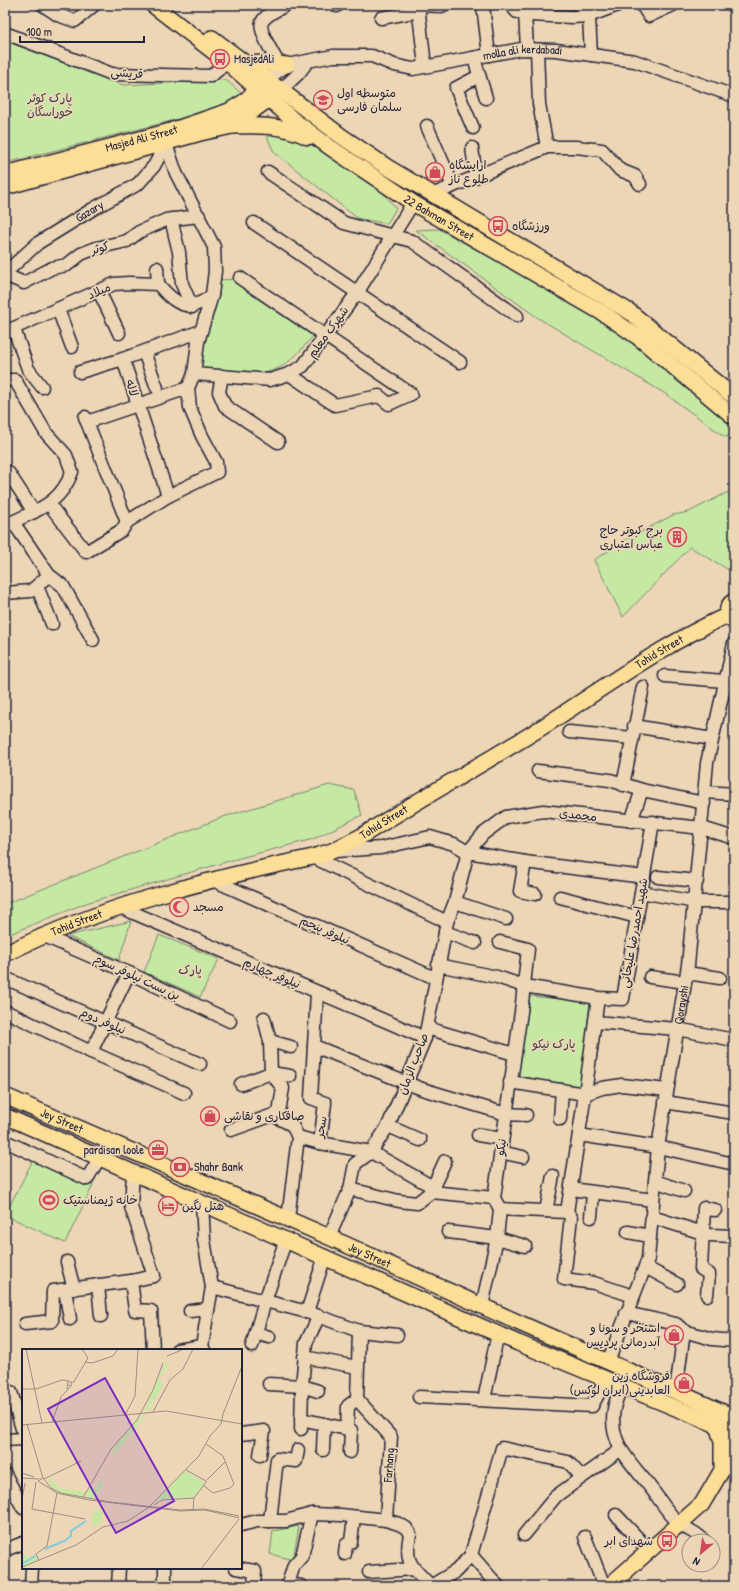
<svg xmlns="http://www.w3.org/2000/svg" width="739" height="1591" font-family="'Patrick Hand','Playpen Sans Arabic',sans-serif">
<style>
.green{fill:#c5e9a3;stroke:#74866f}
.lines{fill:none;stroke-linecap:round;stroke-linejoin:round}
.minor-casing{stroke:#22223b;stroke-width:15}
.major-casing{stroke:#22223b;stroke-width:18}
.minor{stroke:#ecd6b5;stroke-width:12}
.major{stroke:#fdde96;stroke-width:15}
.labels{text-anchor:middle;stroke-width:3.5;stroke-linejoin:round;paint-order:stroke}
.street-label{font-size:12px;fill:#22223b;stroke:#ecd6b5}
.poi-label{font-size:12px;fill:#22223b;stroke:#ecd6b5;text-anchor:start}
.park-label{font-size:12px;fill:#3a404b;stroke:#ecd6b5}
.inset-river{fill:none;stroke:#81cbe1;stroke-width:2}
.inset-road{fill:none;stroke:#9b8e84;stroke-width:1}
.view{fill:#7b2cbf;fill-opacity:0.15;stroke:#7b2cbf;stroke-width:2}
.inset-edge{fill:none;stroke:#22223b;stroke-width:2}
</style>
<rect width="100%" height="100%" fill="#ecd6b5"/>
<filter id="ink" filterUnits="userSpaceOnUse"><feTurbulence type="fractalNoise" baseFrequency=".025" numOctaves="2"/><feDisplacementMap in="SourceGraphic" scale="8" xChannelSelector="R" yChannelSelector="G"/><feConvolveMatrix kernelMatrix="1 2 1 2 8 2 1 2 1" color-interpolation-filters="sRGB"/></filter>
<g filter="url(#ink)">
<!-- green -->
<g class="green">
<path d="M5,41L123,85L226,80L242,94L222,108L5,163Z"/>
<path d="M280,134L312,145L382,192L396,208L387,224L357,218L274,152L267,137Z"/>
<path d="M439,229L603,320L708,402L734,425V435L725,437L664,393L538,318L416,230Z"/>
<path d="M237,279L316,333C308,341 301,351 293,358C266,383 232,373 199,369L218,280Z"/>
<path d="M734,489V573L690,547L623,617L594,560L622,542L673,515L689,512Z"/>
<path d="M329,785L354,790L362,815L313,839L236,859L86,903L5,936V904L223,817Z"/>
<path d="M131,921L119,960L67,936Z"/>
<path d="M159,935L219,959L200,997L144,972Z"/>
<path d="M530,996L590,1002L581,1088L517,1080Z"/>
<path d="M34,1158L93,1185L65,1243L5,1215Z"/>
<path d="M299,1526L293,1560L270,1554L273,1531Z"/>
</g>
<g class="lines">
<!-- minor casing -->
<g class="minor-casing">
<g id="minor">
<path d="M43,5L58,15L75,21L94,5"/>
<path d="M336,5L337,6"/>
<path d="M418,5L425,66"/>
<path d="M418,5L441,6L445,5"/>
<path d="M511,5L517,12L530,15L572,17L589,16L618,5"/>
<path d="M579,5L589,16L591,55"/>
<path d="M642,5L649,16L673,5"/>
<path d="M483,6L489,55"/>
<path d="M525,13L527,49"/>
<path d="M381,18L419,11"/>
<path d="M5,33L112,74L211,76L227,62"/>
<path d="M537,50L539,104L547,147"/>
<path d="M474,58L486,98"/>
<path d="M278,63C274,55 258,30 262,22C266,14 279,9 286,5"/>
<path id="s1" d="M266,80L287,65L333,56H372L394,65L413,69L521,49L556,50L635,61L734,96"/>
<path d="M281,90L298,74L308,61"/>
<path d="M427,126L453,186"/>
<path d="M473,128L456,88L479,76"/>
<path d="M472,148L476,176"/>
<path d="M268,172L344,223L412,241L517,316"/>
<path d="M434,194L547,147H576L602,150L620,170L635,176L640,184"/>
<path d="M171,219L179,252L182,284L192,307"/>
<path d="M254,223L460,362"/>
<path d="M157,268L158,284"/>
<path id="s2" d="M5,273L38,243L93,209L138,184L154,166L166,144"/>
<path d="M5,275L24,283L52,268L67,265L81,254L96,248L127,241L139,232L166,220L199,216"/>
<path d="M240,278L411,394"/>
<path d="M99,291L119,333"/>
<path d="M58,309L72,347"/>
<path d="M14,329L28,369L42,387"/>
<path d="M5,332L114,284L129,283L158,284C175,305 191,314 212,295"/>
<path d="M144,352L157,388"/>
<path d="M80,372L123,359"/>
<path d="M194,374L270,380L289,374L303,366L357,293L413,203"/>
<path d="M289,374L335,405L379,396L389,404L411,394"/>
<path d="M222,376L219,392L225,406L278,442"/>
<path d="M5,380H15L46,433L66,455L72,472C59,507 34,510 5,526"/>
<path d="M85,417L127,522"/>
<path d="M87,422L188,388"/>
<path d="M5,471L8,472L34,512"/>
<path d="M168,496L123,359L201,331"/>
<path d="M49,504L86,552L122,530L127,522L168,496L217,472L216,462L202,436L190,408L188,388L194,374L198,342L212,295L215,271L214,247L176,173L166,144"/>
<path d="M13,522L49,575L63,586L93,640"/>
<path d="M37,586L52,624"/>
<path d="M5,593L31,591L49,575"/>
<path d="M665,676L724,681"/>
<path d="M634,726L712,739"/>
<path d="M569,732L632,738"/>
<path d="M538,771L610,780L642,790L704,803"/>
<path d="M623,785L643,687"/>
<path d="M705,792L734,794"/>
<path d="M631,821L642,790"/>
<path d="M335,851L381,848L430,837L454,844L468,852L525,862L644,877"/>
<path d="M313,857L447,922"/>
<path d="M525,862L520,891L535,894"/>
<path d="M658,877L697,881"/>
<path d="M215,881L435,978"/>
<path d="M641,892L695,902H734"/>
<path d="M560,897L637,917"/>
<path d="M455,902L506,919"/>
<path d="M120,907L425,1038"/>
<path d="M445,932L475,943"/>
<path d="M42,935L129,973L230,1021"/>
<path d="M438,965L497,977L524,986L598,998L623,999L653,822"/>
<path d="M687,973L720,978"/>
<path d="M650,977L685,982"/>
<path d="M5,978L200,1064"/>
<path d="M598,998L585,1094L567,1212L571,1217L564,1279L594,1283L633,1296"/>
<path d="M5,1011L91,1052L184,1093"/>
<path d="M264,1018L270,1041L271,1073L283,1088L278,1118"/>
<path d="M595,1022L677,1029L734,1040"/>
<path d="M427,1028L514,1054"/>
<path d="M270,1041L291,1047"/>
<path d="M314,1046L422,1089L506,1114L526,1115"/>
<path d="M91,1052L129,973"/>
<path d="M510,1082L585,1094L602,1088L622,1085L667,1090"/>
<path d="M241,1084L271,1073L290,1076"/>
<path d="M665,1102L734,1113"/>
<path d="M560,1119L562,1090"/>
<path d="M388,1126L420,1140"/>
<path d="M231,1130L273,1115L292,1125L298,1137"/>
<path d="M478,1135L502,1139"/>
<path d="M579,1135L658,1147L734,1164"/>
<path d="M5,1141L87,1179L100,1157"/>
<path d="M320,1143L371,1152L433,1187L431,1192"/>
<path d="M500,1152L523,1157"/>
<path d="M655,1181L684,1191"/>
<path d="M433,1187L445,1161"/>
<path d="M350,1189L399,1201L417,1203L431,1192"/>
<path d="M571,1189L653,1200"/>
<path d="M431,1192L494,1198"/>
<path d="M202,1202L204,1240L212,1287L202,1346L204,1350"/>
<path d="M500,1209L567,1212"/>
<path d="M546,1211L553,1176"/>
<path d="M591,1217L593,1193"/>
<path d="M652,1217L709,1235L734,1236"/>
<path d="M288,1219L298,1137L320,1143L325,1103L311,1098L317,993"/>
<path d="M448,1232L497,1238L525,1246"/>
<path d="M628,1232L650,1236"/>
<path d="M329,1237L350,1189L355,1164L371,1152L388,1126L425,1038L447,922L455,902L468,852L483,834L506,817L543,811L702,828L734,838"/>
<path d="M67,1262L74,1289"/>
<path d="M645,1267L677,1284"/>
<path d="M131,1281L135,1310L151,1311L153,1350"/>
<path d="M98,1285L101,1316"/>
<path d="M212,1287L307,1312L359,1331L397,1335"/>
<path d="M65,1290L70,1319"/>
<path d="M707,1295L709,1274L701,1269L704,1208L715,1210"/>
<path d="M482,1306L497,1238L500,1209L494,1198L521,1012L528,949L500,942"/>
<path d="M190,1311L208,1309"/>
<path d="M307,1312L325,1256"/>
<path d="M626,1313L676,1324L684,1331L712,1339L734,1341"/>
<path d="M25,1324L52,1321L53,1291L131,1281L154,1276L131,1207L133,1172"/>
<path d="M359,1331L357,1399L391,1437L386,1520L399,1524L406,1528L410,1534C404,1563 411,1566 431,1586"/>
<path d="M256,1333L269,1337"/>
<path d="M252,1346L265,1301L286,1239"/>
<path d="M177,1350L202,1346"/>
<path d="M304,1357L357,1367"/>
<path id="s3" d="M608,1362L648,1259L658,1147L688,965L707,763L734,643"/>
<path d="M269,1384L302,1386L318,1391"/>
<path d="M622,1386C619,1393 615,1401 614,1409C608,1444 631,1462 650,1487C660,1499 667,1513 679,1523C687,1530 697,1532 704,1541"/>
<path d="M676,1391L684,1331"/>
<path d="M11,1392L23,1432"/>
<path d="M419,1397L592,1406L606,1379"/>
<path d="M484,1400L498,1333"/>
<path d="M301,1419L347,1429L348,1406L357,1399"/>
<path d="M301,1429L302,1386L306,1343L319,1316"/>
<path d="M241,1434L264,1431L260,1455"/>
<path d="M5,1440L23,1439"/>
<path d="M323,1450L324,1424"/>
<path d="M350,1452L351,1430"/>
<path d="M5,1474L23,1508"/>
<path d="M616,1515L649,1550"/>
<path d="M270,1521L277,1459L296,1461L298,1450"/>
<path d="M241,1525L257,1521H286L312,1514L341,1515L386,1520"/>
<path d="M524,1535L556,1496L620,1450"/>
<path d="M585,1537L604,1586"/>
<path d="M5,1550L23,1543"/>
<path d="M345,1554L346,1545L351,1542L354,1517"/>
<path d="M471,1555L498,1586"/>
<path d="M236,1568L255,1571L254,1586"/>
<path d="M369,1572L414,1569"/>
<path d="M31,1586L32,1568"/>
<path d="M118,1586L119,1568"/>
<path d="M165,1586V1568"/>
<path d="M301,1586L288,1584L294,1565L302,1556L312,1514"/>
<path d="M431,1586L456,1571L471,1555L502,1448L568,1462L582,1477"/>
</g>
</g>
<!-- major casing -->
<g class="major-casing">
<g id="major">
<path id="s4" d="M153,5L227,62L292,119L331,148L413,203L606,315L638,337L734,417"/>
<path d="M212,38L341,136L387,167L630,312L734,397"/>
<path d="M246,64L266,63L287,65"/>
<path d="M231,124L232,126C259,125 283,125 308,137"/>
<path id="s5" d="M5,174L167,132L229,111L244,102L264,82"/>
<path d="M5,187L200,133L232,126L277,93"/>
<path d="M733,621C725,615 726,606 734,601"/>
<path id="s6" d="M5,954C101,906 208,879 313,857L332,851L360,837C420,798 484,764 544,726C605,687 662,645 728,615"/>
<path id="s7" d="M5,1096L329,1237L524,1325L734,1417"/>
<path d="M5,1116L518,1343L734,1432"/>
<path d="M717,1425L722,1442V1470"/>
<path d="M609,1586L702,1504L722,1470L734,1459"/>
</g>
</g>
<!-- minor -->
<use href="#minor" class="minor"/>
<!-- major -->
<use href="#major" class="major"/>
</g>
</g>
<!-- icons -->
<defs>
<g id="bus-ring" transform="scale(1)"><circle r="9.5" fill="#ecd6b5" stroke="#d1495b" stroke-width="1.5"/><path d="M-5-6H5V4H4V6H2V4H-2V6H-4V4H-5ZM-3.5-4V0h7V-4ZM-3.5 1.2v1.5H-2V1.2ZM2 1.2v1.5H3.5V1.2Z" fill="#d1495b"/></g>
<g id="school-ring" transform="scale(1)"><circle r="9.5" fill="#ecd6b5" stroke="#d1495b" stroke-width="1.5"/><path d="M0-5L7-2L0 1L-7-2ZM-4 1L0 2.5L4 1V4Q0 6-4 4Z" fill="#d1495b"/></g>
<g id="shop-ring" transform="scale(1)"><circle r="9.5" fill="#ecd6b5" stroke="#d1495b" stroke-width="1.5"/><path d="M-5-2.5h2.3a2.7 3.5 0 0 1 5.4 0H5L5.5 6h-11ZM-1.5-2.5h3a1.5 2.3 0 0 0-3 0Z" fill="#d1495b"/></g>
<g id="building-ring" transform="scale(1)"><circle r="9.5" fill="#ecd6b5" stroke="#d1495b" stroke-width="1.5"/><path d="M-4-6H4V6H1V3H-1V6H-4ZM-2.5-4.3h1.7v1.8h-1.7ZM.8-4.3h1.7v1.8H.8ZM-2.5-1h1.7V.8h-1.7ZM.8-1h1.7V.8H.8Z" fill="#d1495b"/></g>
<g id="mosque-ring" transform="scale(1)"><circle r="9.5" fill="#ecd6b5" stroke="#d1495b" stroke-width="1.5"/><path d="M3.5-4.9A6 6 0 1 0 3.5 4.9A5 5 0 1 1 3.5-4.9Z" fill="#d1495b"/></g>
<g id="office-ring" transform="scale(1)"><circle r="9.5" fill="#ecd6b5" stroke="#d1495b" stroke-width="1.5"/><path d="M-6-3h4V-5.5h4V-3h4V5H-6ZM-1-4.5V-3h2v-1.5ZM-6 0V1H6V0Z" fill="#d1495b"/></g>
<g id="bank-ring" transform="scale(1)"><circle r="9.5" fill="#ecd6b5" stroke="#d1495b" stroke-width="1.5"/><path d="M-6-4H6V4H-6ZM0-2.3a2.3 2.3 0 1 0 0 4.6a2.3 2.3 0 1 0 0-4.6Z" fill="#d1495b"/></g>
<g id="stadium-ring" transform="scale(1)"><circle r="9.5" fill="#ecd6b5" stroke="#d1495b" stroke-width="1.5"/><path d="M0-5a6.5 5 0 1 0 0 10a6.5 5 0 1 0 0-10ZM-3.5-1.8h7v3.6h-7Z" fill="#d1495b"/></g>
<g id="hotel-ring" transform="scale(1)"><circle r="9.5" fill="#ecd6b5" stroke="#d1495b" stroke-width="1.5"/><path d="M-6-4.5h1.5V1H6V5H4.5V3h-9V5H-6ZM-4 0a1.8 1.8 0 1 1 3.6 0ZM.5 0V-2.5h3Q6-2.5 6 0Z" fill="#d1495b"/></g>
</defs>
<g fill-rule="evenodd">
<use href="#bus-ring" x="220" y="59"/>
<use href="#school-ring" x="323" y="100"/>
<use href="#shop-ring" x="435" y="172"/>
<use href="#bus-ring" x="498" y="226"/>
<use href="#building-ring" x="677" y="537"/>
<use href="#mosque-ring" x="179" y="907"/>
<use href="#shop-ring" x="210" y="1116"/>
<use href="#office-ring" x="158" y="1150"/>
<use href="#bank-ring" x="180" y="1167"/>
<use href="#stadium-ring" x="49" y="1200"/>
<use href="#hotel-ring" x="168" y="1206"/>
<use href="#shop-ring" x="674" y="1335"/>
<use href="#shop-ring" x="684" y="1383"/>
<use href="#bus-ring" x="667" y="1541"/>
</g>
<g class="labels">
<!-- street labels -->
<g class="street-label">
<text dy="4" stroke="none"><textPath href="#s1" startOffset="266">molla ali kerdabadi</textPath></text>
<text transform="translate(127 73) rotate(4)" y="4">قریشی</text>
<text dy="4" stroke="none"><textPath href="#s5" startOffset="141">Masjed Ali Street</textPath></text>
<text dy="4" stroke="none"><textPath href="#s2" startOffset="105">Gazary</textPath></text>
<text dy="4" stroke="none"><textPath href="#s4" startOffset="357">22 Bahman Street</textPath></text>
<text transform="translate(100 248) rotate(-15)" y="4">کوثر</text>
<text transform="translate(99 291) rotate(-24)" y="4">میلاد</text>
<text transform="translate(328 332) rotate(-54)" y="4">شهرک معلم</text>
<text transform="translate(132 388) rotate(73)" y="4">لاله</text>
<text dy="4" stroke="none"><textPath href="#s6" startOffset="727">Tohid Street</textPath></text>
<text transform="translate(578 815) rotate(7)" y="4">محمدی</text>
<text dy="4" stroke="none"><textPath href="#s6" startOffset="403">Tohid Street</textPath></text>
<text dy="4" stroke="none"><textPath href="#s6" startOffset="78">Tohid Street</textPath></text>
<text transform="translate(325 930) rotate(24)" y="4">نیلوفر پنجم</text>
<text transform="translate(634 933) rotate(-80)" y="4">شهید احمدرضا علیخانی</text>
<text transform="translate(272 973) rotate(23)" y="4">نیلوفر چهارم</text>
<text transform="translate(137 977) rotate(25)" y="4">بن بست نیلوفر سوم</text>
<text dy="4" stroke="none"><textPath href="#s3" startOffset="367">Qorayshi</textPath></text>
<text transform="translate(103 1021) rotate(24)" y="4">نیلوفر دوم</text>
<text transform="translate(413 1064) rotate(-69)" y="4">صاحب الزمان</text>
<text dy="4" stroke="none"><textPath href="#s7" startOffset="62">Jey Street</textPath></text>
<text transform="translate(321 1127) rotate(-80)" y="4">سحر</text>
<text transform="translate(501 1147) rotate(-82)" y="4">نیکو</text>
<text dy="4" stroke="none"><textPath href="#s7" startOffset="398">Jey Street</textPath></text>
<text transform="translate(389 1465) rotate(-86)" y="4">Farhang</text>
</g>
<!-- poi labels -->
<g class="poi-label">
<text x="234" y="63">MasjedAli</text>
<text x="337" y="97">متوسطه اول<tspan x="337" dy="14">سلمان فارسی</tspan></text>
<text x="449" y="169">ارایشگاه<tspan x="449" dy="14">طلوع ناز</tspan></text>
<text x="512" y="230">ورزشگاه</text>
<text x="663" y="534" text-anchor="end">برج کبوتر حاج<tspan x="663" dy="14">عباس اعتباری</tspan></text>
<text x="193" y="911">مسجد</text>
<text x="224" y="1120">صافکاری و نقاشی</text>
<text x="144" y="1154" text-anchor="end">pardisan loole</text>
<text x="194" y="1171">Shahr Bank</text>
<text x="63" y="1204">خانه ژیمناستیک</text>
<text x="182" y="1210">هتل نگین</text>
<text x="660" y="1332" text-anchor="end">استخر و سونا و<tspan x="660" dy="14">آبدرمانی پردیس</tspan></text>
<text x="670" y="1380" text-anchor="end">فروشگاه زین<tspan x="670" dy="14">العابدینی(ایران لوکس)</tspan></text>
<text x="653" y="1545" text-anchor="end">شهدای ابر</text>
</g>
<!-- park labels -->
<g class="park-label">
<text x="50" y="102">پارک کوثر<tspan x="50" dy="14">خوراسگان</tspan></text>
<text x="190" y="974">پارک</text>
<text x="554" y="1048">پارک نیکو</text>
</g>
</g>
<!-- overview -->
<g transform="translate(22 1349)">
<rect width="220" height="220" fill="#ecd6b5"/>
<path d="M144,12L147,13L145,19L138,28L140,38L127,58L132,59L123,61ZM123,67L99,98L90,106L91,100L119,68ZM163,122L183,134L171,148L139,150L131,155ZM26,129L40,140L63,143L60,147L40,144L29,138ZM77,131L82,134L71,150L63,147L68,139H75ZM73,161H78L81,165L77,175L73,177L69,172ZM3,205L6,210L13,206L16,212L0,218V207Z" fill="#c5e9a3"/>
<path class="inset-river" d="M23,200L42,192L49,187V182L64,172M0,215L13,207"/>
<path class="inset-road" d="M4,0L20,74M145,7L162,0M63,13L70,14L91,7L96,0M51,34L66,9L60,0M0,40H14L40,31L47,32M45,40L46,33H50L49,37L46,36M131,63L148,31L161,20L171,0M103,66L113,47L116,0M30,73L39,48L49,37M5,75L21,129M0,76L144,62L220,75M164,121L184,132M0,124L12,128M0,129L17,130M22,130L59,112M185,131L203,113M14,133L10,160L63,170M69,135L89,100L115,71L131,41L141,14M182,137L191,144L208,139L212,135L201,107L184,95M61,148L68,137M0,150L3,134M132,156L140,151L172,149M128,157L177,107L188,87L199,75L201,65L220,17M171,160L172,149L185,132M217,169L183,161L158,162L67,151L35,144L16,132L21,129L29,139L39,144L88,153L158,161L182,160L217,167M17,212L14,205L25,197L35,144M0,218L54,196L81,178L106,172L127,158M179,220L217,170"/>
<path class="view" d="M83,29L152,152L94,184L26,60Z"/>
<rect width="220" height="220" class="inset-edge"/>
</g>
<!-- margin -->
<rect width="739" height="1591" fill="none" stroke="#ecd6b5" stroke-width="20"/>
<rect x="10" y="10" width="719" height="1571" fill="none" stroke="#22223b" stroke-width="1.5" filter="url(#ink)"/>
<!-- north arrow -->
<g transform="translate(701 1553) rotate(209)"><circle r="19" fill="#ecd6b5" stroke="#9b8e84"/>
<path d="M0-3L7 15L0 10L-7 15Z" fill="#d1495b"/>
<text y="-6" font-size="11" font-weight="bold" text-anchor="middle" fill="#22223b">N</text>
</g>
<!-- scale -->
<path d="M20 36v6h124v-6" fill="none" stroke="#22223b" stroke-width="2"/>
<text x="26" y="36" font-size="12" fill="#22223b" stroke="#ecd6b5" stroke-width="3" paint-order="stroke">100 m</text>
</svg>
